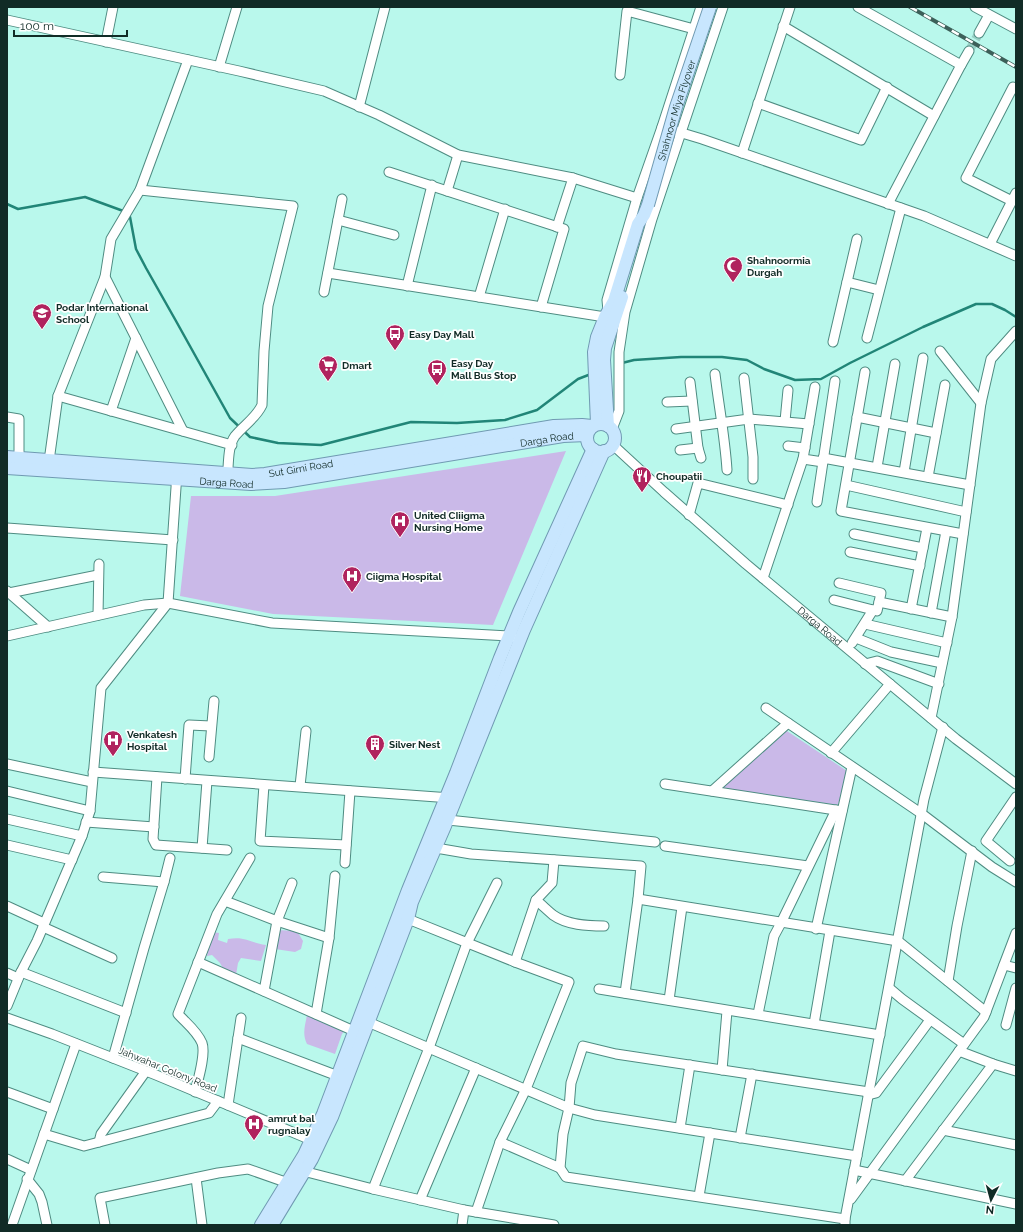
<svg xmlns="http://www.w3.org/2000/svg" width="1023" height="1232" font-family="Raleway,sans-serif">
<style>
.green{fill:#cab9e8}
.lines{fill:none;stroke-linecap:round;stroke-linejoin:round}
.stream{stroke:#218577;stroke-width:2.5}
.minor-tunnel{stroke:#97cfc4;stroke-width:9;stroke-dasharray:9 4.5;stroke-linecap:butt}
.minor-casing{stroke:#4f8c82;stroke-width:11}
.major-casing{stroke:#709ab2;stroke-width:14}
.minor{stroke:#fff;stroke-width:9}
.major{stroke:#c8e6fe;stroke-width:12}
.rail-casing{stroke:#3c6059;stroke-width:4}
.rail{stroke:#fff;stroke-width:2.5;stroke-dasharray:8;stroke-linecap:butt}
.major-bridge-casing{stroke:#709ab2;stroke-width:14;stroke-linecap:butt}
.major-bridge{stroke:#c8e6fe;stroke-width:12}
.labels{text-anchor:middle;stroke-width:3.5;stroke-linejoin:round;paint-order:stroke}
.street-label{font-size:10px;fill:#112b26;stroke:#fff}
.poi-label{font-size:10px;font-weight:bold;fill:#112b26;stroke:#fff;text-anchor:start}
</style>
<rect width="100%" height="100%" fill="#b9f8ec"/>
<!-- green -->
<g class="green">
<path d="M566,451L493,625L273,614L180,596L191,496H275Z"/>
<path d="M787,731L847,771L838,805L721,788Z"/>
<path d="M277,930L297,931L303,941L301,949L295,952L275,949Z"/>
<path d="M213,932L219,933L218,940L227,943L228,939C246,936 250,943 266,945L261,961L241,958L238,963L236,975L225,972L220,963L212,955L207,956L209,940Z"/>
<path d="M307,1015L346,1029L342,1034L335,1054L307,1044C302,1034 305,1026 307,1015Z"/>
</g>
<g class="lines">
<!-- stream -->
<g class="stream">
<path d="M7,204L18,209L85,197L126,212L130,217L136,249L146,268L176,321L230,418L250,437L278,443L321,445L411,422L457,423L505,420L537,410L578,379L591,374"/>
<path d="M622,363L634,360L681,357H722L747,360L764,369L795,380L821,379L850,363L923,327L976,304H992L1005,310L1016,317"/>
</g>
<!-- minor-tunnel -->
<path class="minor-tunnel" d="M969,51L979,33"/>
<!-- minor casing -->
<g class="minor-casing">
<g id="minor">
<path d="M858,7L961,65L888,204"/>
<path d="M975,7L1016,29"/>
<path d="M7,20L239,71L324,91L379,115L458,155L573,178L637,198"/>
<path d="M783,26L934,116"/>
<path d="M979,33L989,15"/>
<path d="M106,42L113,7"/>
<path d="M961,65L969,51"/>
<path d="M219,67L237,7"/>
<path d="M620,75L627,11L694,29"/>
<path d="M758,103L861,140L887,87"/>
<path d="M359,107L385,7"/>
<path d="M662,127L702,139L924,216L1016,256"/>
<path d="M742,153L790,7"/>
<path d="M389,172L564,229L541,307"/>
<path d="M140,190L293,206L268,306L264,351L262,405C256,418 244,425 235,436C227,447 229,466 227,480"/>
<path d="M447,191L458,155"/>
<path d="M1012,201L966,178L1013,87L1016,89"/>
<path d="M338,220L394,235"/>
<path d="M557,227L573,178"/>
<path d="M990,244L1016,193"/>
<path d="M328,273L605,317"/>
<path d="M105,277L183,431"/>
<path d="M847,282L879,290"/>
<path d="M407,286L432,185"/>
<path d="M324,292L342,199"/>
<path d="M479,297L505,209"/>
<path d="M608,311L607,300L637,198L662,127L701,7"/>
<path d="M867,338L901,208"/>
<path d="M833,342L857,239"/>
<path d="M940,351L981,403"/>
<path d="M865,372L841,511L963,534"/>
<path d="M715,374C719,407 725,438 727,470"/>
<path d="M744,378L753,457V479"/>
<path d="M690,382L698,448L701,458"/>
<path d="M815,387L803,459L823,462"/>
<path d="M58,396L232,445"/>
<path d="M667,402L692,401"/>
<path d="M111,411L136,338"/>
<path d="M7,417L19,419V458"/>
<path d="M857,417L936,433"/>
<path d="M785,421L788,390"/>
<path d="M612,429L619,411V352L625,312L652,219L723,7"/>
<path d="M676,429L749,419L809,424"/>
<path id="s1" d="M613,445L664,492L746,564L956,739L1016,784"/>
<path d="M788,446L805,448"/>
<path d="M680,450L698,448"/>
<path d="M823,458L970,485"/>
<path d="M49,461L58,396L105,277L111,239L140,190L188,60"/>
<path d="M877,467L895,364"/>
<path d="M904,472L923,358"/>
<path d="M928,477L945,385"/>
<path d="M846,485L966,512"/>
<path d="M817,502L835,381"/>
<path d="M689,515L698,483L788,505"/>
<path d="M7,528L173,540"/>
<path d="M854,534L923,548"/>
<path d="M850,552L920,566"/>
<path d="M763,578L803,459"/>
<path d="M7,591L48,627"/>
<path d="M9,593L98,575"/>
<path d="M834,600L877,611L881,593L839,583"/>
<path d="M879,602L952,617"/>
<path d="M911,609L927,528"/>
<path d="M931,613L946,531"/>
<path d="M98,615L99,564"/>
<path d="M865,624L947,643"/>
<path d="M7,636L144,605L168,603L272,623L509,636L515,638"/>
<path d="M856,638L891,652L942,663"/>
<path d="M852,643L873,610"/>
<path d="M865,664L877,661L939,684"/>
<path d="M766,708L922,814L992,867L1016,882"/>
<path d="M931,718L952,617L981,403L991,359L1016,331"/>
<path d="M831,753L890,684"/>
<path d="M209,757L214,701"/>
<path d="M7,764L92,782"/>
<path d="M93,772L451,798"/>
<path d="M157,777L153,839L156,845L227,850"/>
<path d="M185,779L189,725L211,726"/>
<path d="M665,784L842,811"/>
<path d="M264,785L260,841L346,845"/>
<path d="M300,786L306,731"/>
<path d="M7,791L90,811"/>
<path d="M712,791L788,723"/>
<path d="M7,819L82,836"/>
<path d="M448,820L655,842"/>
<path d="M86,822L154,827"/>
<path d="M7,845L72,860"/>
<path d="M665,846L808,866"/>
<path d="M202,848L207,781"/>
<path d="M436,848L471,854L641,866L638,899L625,993"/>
<path d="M1010,861L986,841L1016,797"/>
<path d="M345,863L350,791"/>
<path d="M103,877L164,882"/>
<path d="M638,899L898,941L986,1012"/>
<path d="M536,900C542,905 547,910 553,915C567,925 587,926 604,926"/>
<path d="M225,901L277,921L329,938"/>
<path d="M7,906L44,923"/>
<path d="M408,919L515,962L569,982L526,1089L500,1142L476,1212"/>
<path d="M43,927L112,958"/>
<path d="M816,929L852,767"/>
<path d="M198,962L354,1031"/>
<path d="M515,962L536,900L552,883L554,860"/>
<path d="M1004,965L1016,968"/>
<path d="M21,972L126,1013"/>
<path d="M7,973L18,978"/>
<path d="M948,981L957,926L972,851"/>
<path d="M889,988L902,999L964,1044"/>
<path d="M599,989L880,1035"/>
<path d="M264,991L277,921L292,883"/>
<path d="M669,1000L682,907"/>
<path d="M7,1006L21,972L37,941L82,836L90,811L101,688L168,603L177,473"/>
<path d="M316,1014L329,938L335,876"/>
<path d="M758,1014L774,936L781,923L836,810"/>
<path d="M7,1018L52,1034L156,1075L316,1142"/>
<path d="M368,1022L569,1108L595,1115L857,1156"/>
<path d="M814,1024L830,931"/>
<path d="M1006,1025L1016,988"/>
<path d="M238,1038L338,1076"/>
<path d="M959,1051L993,1064L1016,1071"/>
<path d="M113,1058L144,948L164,882L170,858"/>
<path d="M722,1070L727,1011"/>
<path d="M7,1092L53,1109"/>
<path d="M195,1092C198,1080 206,1054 202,1043C197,1031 186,1023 178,1014L217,914L250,858"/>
<path d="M868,1095L876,1093L930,1020"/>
<path d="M228,1105L241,1018"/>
<path d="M680,1128L690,1065"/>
<path d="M943,1130L1016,1145"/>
<path d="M44,1134L84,1146L209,1113L218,1101"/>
<path d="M740,1138L752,1074"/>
<path d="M99,1142L101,1134L146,1071"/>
<path d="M500,1142L560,1168"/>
<path d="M7,1159L31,1170"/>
<path d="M299,1170L373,1189L464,1210L554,1225"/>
<path d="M854,1170L1016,1204"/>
<path d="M196,1178L202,1225"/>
<path d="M27,1179L39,1194L42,1202L47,1225"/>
<path d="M905,1181L993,1064"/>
<path d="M373,1189L429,1048L467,943L497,883"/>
<path d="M699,1196L710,1133"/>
<path d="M851,1199L984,1017L1016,933"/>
<path d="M420,1200L476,1068"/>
<path d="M845,1219L566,1177L560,1168L563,1134L569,1108L571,1083L583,1046L616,1054L869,1092"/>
<path d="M845,1224V1219L924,799L943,727"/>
<path d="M12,1225L76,1044"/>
<path d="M105,1225L100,1198L218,1173L248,1169L291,1184"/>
<path d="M462,1225L464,1210"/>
</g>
</g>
<!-- major casing -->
<g class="major-casing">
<g id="major">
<path d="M597,424L594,352L597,337L605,317L614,301L638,224L644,215L648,205"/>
<circle cx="601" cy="438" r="14"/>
<path d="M608,426L604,360L605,348L622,297"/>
<path id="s2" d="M7,457L252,475L265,474L554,426L582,425L592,426"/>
<path id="s3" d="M7,468L251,484L284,482L563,436L587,435"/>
<path d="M261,1225L304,1155L323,1114L408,890L456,773L500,658L519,612L593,449"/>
<path d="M272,1225L312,1159L332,1117L408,919L412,902L445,826L524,630L604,451"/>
</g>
</g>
<!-- minor -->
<use href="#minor" class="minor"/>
<!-- major -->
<use href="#major" class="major"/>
<!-- rail casing -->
<g class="rail-casing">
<path id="rail" d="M910,7L1016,67"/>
</g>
<!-- rail -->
<use href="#rail" class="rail"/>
<!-- major-bridge casing -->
<g class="major-bridge-casing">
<g id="major-bridge">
<path id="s4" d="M648,205L676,107L710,7"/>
</g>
</g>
<!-- major-bridge -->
<use href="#major-bridge" class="major-bridge"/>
</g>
<!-- icons -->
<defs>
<g id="mosque-pin" transform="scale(1)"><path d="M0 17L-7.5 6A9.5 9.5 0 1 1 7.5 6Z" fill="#b0235e" stroke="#fff"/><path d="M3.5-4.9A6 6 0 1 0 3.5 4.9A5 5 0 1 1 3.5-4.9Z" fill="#fff"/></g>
<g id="school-pin" transform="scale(1)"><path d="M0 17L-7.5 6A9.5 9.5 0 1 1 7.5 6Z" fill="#b0235e" stroke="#fff"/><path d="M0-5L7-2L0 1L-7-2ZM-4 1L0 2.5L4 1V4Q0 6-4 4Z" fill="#fff"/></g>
<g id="bus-pin" transform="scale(1)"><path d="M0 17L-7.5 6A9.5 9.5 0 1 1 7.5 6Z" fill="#b0235e" stroke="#fff"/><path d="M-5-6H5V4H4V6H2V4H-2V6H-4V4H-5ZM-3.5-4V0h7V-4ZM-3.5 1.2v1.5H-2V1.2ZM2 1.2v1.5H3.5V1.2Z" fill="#fff"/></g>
<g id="supermarket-pin" transform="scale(1)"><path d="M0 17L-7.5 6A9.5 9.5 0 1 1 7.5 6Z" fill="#b0235e" stroke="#fff"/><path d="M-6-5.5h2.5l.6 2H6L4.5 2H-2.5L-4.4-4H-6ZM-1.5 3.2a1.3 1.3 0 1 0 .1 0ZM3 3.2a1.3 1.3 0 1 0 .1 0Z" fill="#fff"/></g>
<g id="restaurant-pin" transform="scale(1)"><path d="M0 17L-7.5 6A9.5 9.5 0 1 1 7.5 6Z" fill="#b0235e" stroke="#fff"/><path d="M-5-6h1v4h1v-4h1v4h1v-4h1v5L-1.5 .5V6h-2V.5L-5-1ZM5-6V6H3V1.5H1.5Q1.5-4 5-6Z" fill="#fff"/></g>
<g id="hospital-pin" transform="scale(1)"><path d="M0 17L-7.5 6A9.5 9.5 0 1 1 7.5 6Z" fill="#b0235e" stroke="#fff"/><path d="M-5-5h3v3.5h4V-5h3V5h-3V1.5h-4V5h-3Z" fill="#fff"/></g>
<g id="building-pin" transform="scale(1)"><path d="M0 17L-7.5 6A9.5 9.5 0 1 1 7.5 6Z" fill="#b0235e" stroke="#fff"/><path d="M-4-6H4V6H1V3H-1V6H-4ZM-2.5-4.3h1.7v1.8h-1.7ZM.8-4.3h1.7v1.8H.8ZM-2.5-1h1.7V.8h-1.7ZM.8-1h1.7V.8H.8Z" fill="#fff"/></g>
</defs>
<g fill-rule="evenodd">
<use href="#mosque-pin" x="733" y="266"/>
<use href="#school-pin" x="42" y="313"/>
<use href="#bus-pin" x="395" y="334"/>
<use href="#supermarket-pin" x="328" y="365"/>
<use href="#bus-pin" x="437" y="369"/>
<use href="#restaurant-pin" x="642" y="476"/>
<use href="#hospital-pin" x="400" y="521"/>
<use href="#hospital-pin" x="352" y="576"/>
<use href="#hospital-pin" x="113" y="740"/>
<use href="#building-pin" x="375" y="744"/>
<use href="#hospital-pin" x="254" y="1124"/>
</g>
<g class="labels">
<!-- street labels -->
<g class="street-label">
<text dy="4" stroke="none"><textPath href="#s4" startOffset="99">Shahnoor Miya Flyover</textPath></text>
<text dy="4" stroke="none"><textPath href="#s3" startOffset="544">Darga Road</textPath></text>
<text dy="4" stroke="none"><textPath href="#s2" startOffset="295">Sut Girni Road</textPath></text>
<text dy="4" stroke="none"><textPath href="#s3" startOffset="220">Darga Road</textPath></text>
<text dy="4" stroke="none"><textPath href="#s1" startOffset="275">Darga Road</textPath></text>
<text transform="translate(168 1069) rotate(22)" y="4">Jahwahar Colony Road</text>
</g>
<!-- poi labels -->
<g class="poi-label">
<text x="747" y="264">Shahnoormia<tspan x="747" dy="12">Durgah</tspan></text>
<text x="56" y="311">Podar International<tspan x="56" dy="12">School</tspan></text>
<text x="409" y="338">Easy Day Mall</text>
<text x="451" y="367">Easy Day<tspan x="451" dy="12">Mall Bus Stop</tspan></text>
<text x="342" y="369">Dmart</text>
<text x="656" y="480">Choupatii</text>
<text x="414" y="519">United CIiigma<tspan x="414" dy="12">Nursing Home</tspan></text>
<text x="366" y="580">Ciigma Hospital</text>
<text x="127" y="738">Venkatesh<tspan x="127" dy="12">Hospital</tspan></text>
<text x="389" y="748">Silver Nest</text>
<text x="268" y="1122">amrut bal<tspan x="268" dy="12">rugnalay</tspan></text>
</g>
</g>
<!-- border -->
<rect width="1023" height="1232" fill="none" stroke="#112b26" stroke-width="16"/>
<!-- north arrow -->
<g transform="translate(991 1200) rotate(186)" stroke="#ffffff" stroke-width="3" paint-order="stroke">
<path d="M0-3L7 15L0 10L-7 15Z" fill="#112b26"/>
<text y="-6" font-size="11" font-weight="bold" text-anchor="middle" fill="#112b26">N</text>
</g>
<!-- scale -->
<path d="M14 30v6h113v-6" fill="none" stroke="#112b26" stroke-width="2"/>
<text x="20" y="30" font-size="12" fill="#112b26" stroke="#ffffff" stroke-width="3" paint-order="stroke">100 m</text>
</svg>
